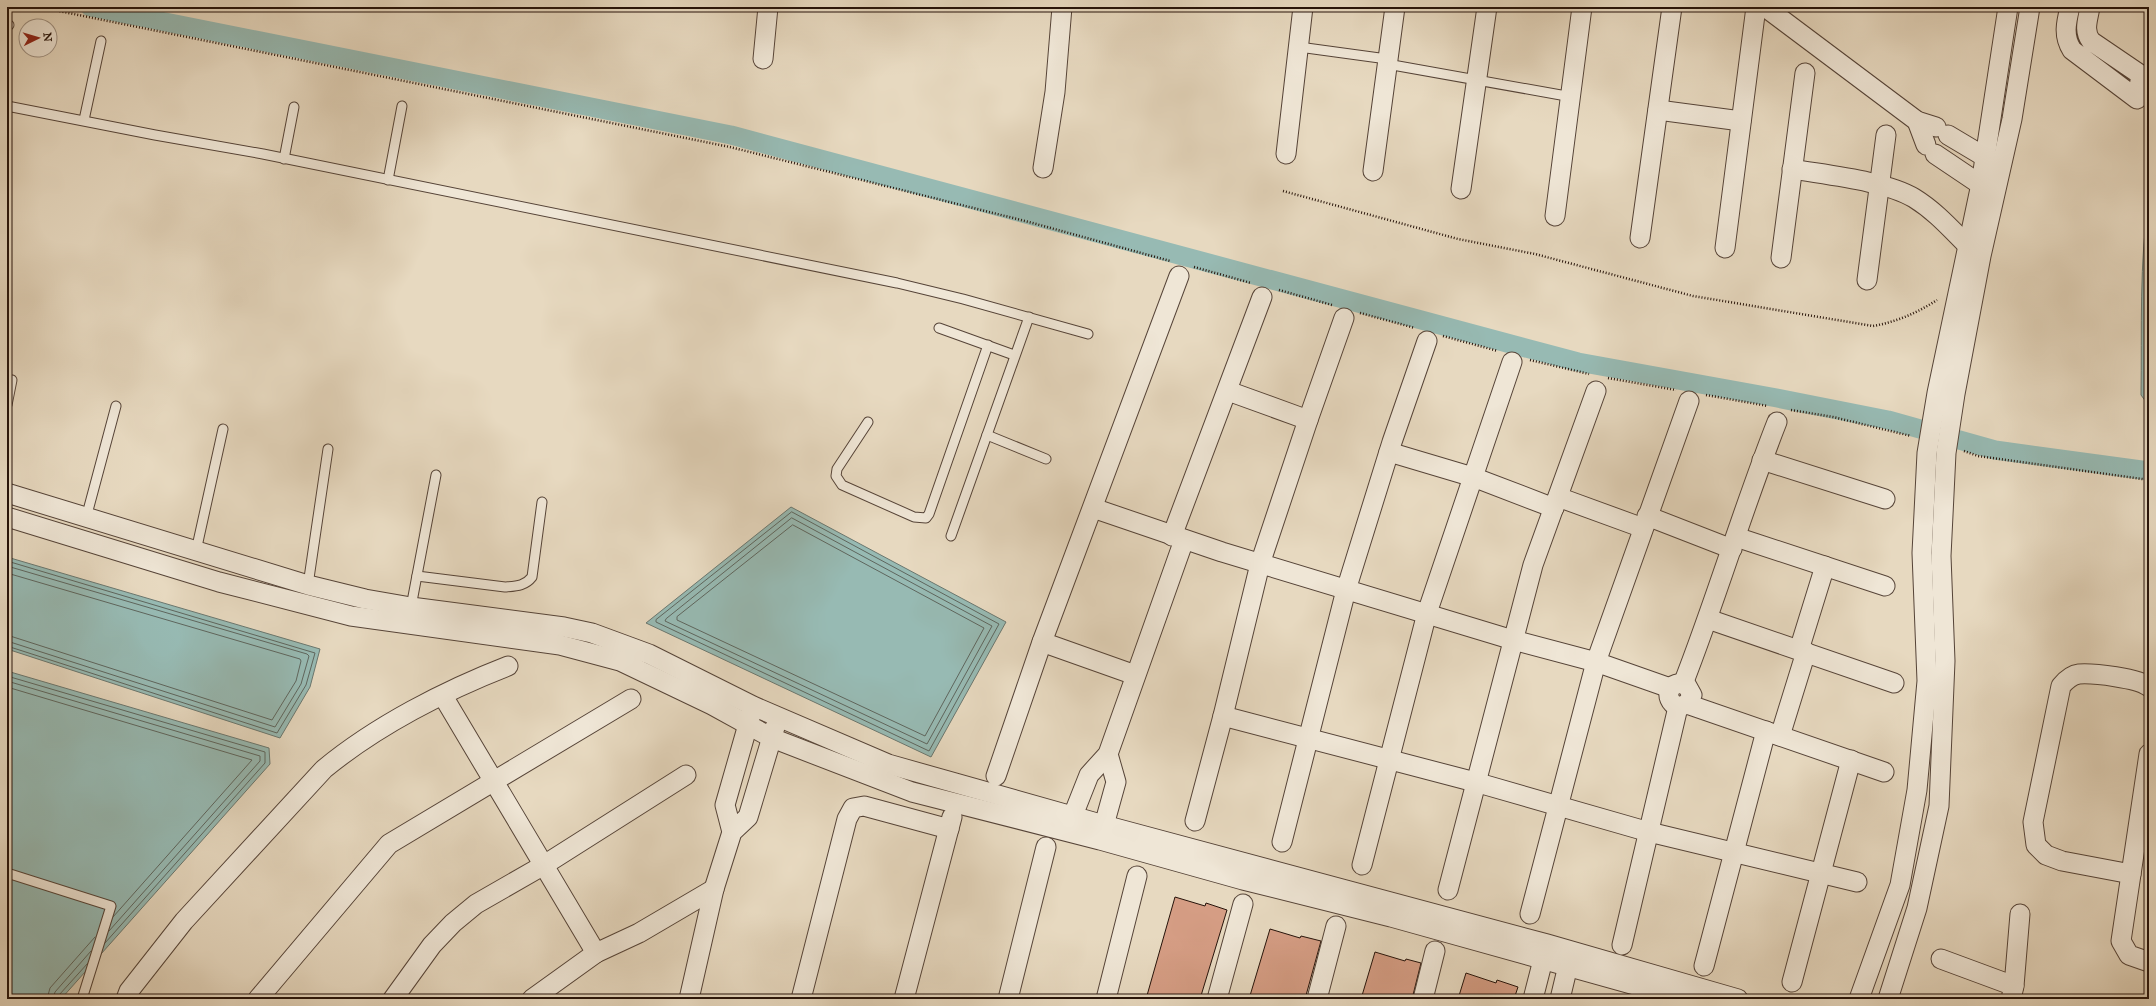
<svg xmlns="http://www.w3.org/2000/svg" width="2156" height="1006" font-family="'IM FELL Great Primer',serif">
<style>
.water{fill:#97bab3;stroke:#6a776f}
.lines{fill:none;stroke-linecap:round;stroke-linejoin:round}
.shore{stroke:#5e665e;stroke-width:1}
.canal{stroke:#97bab3;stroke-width:19}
.building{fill:#d59d84;stroke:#26130a}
.lane-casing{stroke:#564438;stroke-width:11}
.street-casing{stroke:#564438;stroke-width:21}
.path{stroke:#26130a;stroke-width:2.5;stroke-dasharray:1 2;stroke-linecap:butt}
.lane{stroke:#efe6d6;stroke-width:9}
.street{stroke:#efe6d6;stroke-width:19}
</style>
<rect width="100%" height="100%" fill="#e7d9c0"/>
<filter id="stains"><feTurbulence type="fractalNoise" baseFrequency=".005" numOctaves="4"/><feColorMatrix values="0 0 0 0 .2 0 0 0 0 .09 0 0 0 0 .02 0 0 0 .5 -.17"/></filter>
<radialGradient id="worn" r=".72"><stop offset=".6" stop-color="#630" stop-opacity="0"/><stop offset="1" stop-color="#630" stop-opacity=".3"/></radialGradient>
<!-- water -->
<g class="water">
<path d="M2149,198V406L2141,395C2142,329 2139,263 2149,198Z"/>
<path d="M791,507L1006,622L931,757L646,623Z"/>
<path d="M7,557L320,649L310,687L280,738L7,649Z"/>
<path d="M7,671L269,748L270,764L61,999H7Z"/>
</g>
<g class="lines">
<!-- shore -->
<g class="shore">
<path d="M2149,226L2146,275L2145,393L2149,400"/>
<path d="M792,512L999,624L929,751L656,622V620Z"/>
<path d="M792,518L992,626L927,744L665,621L666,619Z"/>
<path d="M793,525L984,628L925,736L677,620V617Z"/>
<path d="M7,561L315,653L306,685L277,733L7,646"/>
<path d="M7,566L307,654L309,656L301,684L275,727L7,641"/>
<path d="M7,573L300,659L301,661L296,681L272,720L7,635"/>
<path d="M7,676L265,752V763L105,943"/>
<path d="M7,681L260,756V761L109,931"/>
<path d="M7,687L252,760L113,917"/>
<path d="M47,999L50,988L95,937"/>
<path d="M53,999L55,992L91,951"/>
<path d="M58,999L59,995L88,963"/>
</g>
<!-- canal -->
<path class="canal" d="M90,7L731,135L1578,362L1777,398L1888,420L1995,450L2149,471"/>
</g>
<!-- building -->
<g class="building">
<path d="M1175,897L1205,906L1206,903L1227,910L1200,999H1146Z"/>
<path d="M1270,929L1300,938L1301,936L1321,941L1305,999H1249Z"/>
<path d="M1375,952L1405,961L1406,959L1421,963L1412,999H1361Z"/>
<path d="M1466,973L1496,983L1497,980L1518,987L1514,999H1458Z"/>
</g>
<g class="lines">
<!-- lane casing -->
<g class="lane-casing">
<g id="lane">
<path d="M7,25H9"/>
<path d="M1299,47L1387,59"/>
<path d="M1387,64L1572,97"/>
<path d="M7,106L155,135L263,154L897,283L963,299L1088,334"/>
<path d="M84,120L101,41"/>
<path d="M284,159L294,107"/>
<path d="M388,180L402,106"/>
<path d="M939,328L1014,355"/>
<path d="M7,405L12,380"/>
<path d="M868,422L837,469L836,476L842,485L914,517L926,518L929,514L988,345"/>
<path d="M987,435L1046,459"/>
<path d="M86,518L116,406"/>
<path d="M951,536L1029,317"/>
<path d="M196,551L223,429"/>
<path d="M417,576L505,587C516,586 525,586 532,577L542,502"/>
<path d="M308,585L328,449"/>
<path d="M411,607L436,475"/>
<path d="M7,873L111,906L82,999"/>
</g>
</g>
<!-- street casing -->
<g class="street-casing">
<g id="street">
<path d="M1765,7L1917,121L1936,127"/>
<path d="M2070,7C2066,23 2063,36 2072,50L2137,99L2141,75L2091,41C2083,30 2088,20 2090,7"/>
<path d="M763,59L768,7"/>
<path d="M1658,110L1741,121"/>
<path d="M1917,121L1926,145"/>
<path d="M1948,135L1995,163"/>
<path d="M1286,154L1303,7"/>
<path d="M1935,154L1990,191"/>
<path d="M1043,168L1055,92L1062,7"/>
<path d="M1792,169C1826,175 1886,181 1914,198C1935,211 1950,228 1967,245"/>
<path d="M1373,171L1395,7"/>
<path d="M1461,189L1487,7"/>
<path d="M1555,216L1582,7"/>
<path d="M1640,238L1672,7"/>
<path d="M1725,248L1756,7"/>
<path d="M1781,258L1805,73"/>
<path d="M1867,280L1886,135"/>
<path d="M1228,391L1308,420"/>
<path d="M1389,452L1473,477L1554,508"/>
<path d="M1762,460L1885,499"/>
<path d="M7,493L308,585L365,599L411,607L564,627L592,633L649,654L753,706L888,764L1104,825L1547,944L1738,999"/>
<path d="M1558,497L1643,528"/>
<path d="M1093,508L1222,552L1513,640L1596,662L1670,688"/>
<path d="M1647,516L1732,549"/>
<path d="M7,517L219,582L351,616L560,645L620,661L712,705L772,738L912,792L1100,840L1243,880L1391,917L1685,999"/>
<path d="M1172,536L1262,297"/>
<path d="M1736,537L1885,586"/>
<path d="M1708,619L1894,683"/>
<path d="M1042,642L1135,675"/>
<path d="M1799,650L1825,566"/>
<path d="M1683,684C1717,597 1743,508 1777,422"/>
<path d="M443,696L596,953"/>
<path d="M1687,704L1692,695L1687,686C1670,677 1661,699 1678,707L1687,704L1884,772"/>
<path d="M1223,716L1475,782L1649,832L1857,882"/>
<path d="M1780,736L1806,652"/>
<path d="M2149,754L2121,941L2129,955L2149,962"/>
<path d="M996,776L1042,642L1179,276"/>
<path d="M1195,821L1223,716L1260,564L1308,420L1344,318"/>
<path d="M1068,828L1089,775L1108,754L1184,540"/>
<path d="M732,832L725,805L751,714"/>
<path d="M1101,836L1116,782L1108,754"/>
<path d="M1282,842L1346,590L1392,442L1427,341"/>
<path d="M1362,865L1427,613L1512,362"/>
<path d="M2131,874L2062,861L2046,855L2036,845L2033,822L2061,686C2066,680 2071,675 2079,674C2093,673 2139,678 2149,687"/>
<path d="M1448,890L1533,565L1596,391"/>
<path d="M1530,914L1596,662L1689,401"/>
<path d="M1622,945L1678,707"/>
<path d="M1941,959L2014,986"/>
<path d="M1704,966L1766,731"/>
<path d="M1792,982L1851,760"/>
<path d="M126,999L129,991L184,921L324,769C376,726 446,690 508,666"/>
<path d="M258,999L389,844L631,699"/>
<path d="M393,999L432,945L453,923L476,904L544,865L686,775"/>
<path d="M532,999L596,953L639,933L714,889"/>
<path d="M689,999L714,889L732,832L748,817L775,727"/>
<path d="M801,999L847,819L853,808L864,806L949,829"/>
<path d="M904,999L952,817"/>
<path d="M1008,999L1046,847"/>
<path d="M1106,999L1137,876"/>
<path d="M1217,999L1243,904"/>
<path d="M1317,999L1336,926"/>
<path d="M1423,999L1435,951"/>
<path d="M1533,999L1546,948"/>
<path d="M1560,999L1571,953"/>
<path d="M1859,999L1900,885L1917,790L1927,681L1922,553L1927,453L1937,393L1981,184L2008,7"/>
<path d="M1888,999L1917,908L1939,806L1945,661L1941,556L1946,453L1955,394L1981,256L2012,119L2030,7"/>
<path d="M2011,999L2014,986L2020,914"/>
</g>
</g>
<!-- path -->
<g class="path">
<path d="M39,7L730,147L1029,222L1170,261"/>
<path d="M1283,191L1458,239L1535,254L1693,296L1873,326C1896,322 1917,313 1937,300"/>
<path d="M1194,267L1251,283"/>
<path d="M1279,290L1332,305"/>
<path d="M1360,313L1415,328"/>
<path d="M1443,336L1498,351"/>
<path d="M1530,360L1589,374"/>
<path d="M1608,378L1676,390"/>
<path d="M1706,395L1768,406"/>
<path d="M1791,410L1833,417L1911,436"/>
<path d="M1964,451L1978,456L2149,480"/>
</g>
<!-- lane -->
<use href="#lane" class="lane"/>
<!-- street -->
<use href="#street" class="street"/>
</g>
<!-- margin -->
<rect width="2156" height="1006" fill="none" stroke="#e7d9c0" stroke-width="24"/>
<rect x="8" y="8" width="2140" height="990" fill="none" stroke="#26130a" stroke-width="2"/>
<rect x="12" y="12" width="2132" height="982" fill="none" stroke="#26130a"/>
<!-- north arrow -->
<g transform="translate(38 38) rotate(85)"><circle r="19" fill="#efe6d6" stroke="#9f9284"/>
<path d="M0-3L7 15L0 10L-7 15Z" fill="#8f2418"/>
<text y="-6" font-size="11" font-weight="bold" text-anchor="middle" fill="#26130a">N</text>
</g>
<rect width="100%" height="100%" filter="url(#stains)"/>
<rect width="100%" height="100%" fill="url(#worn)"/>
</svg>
